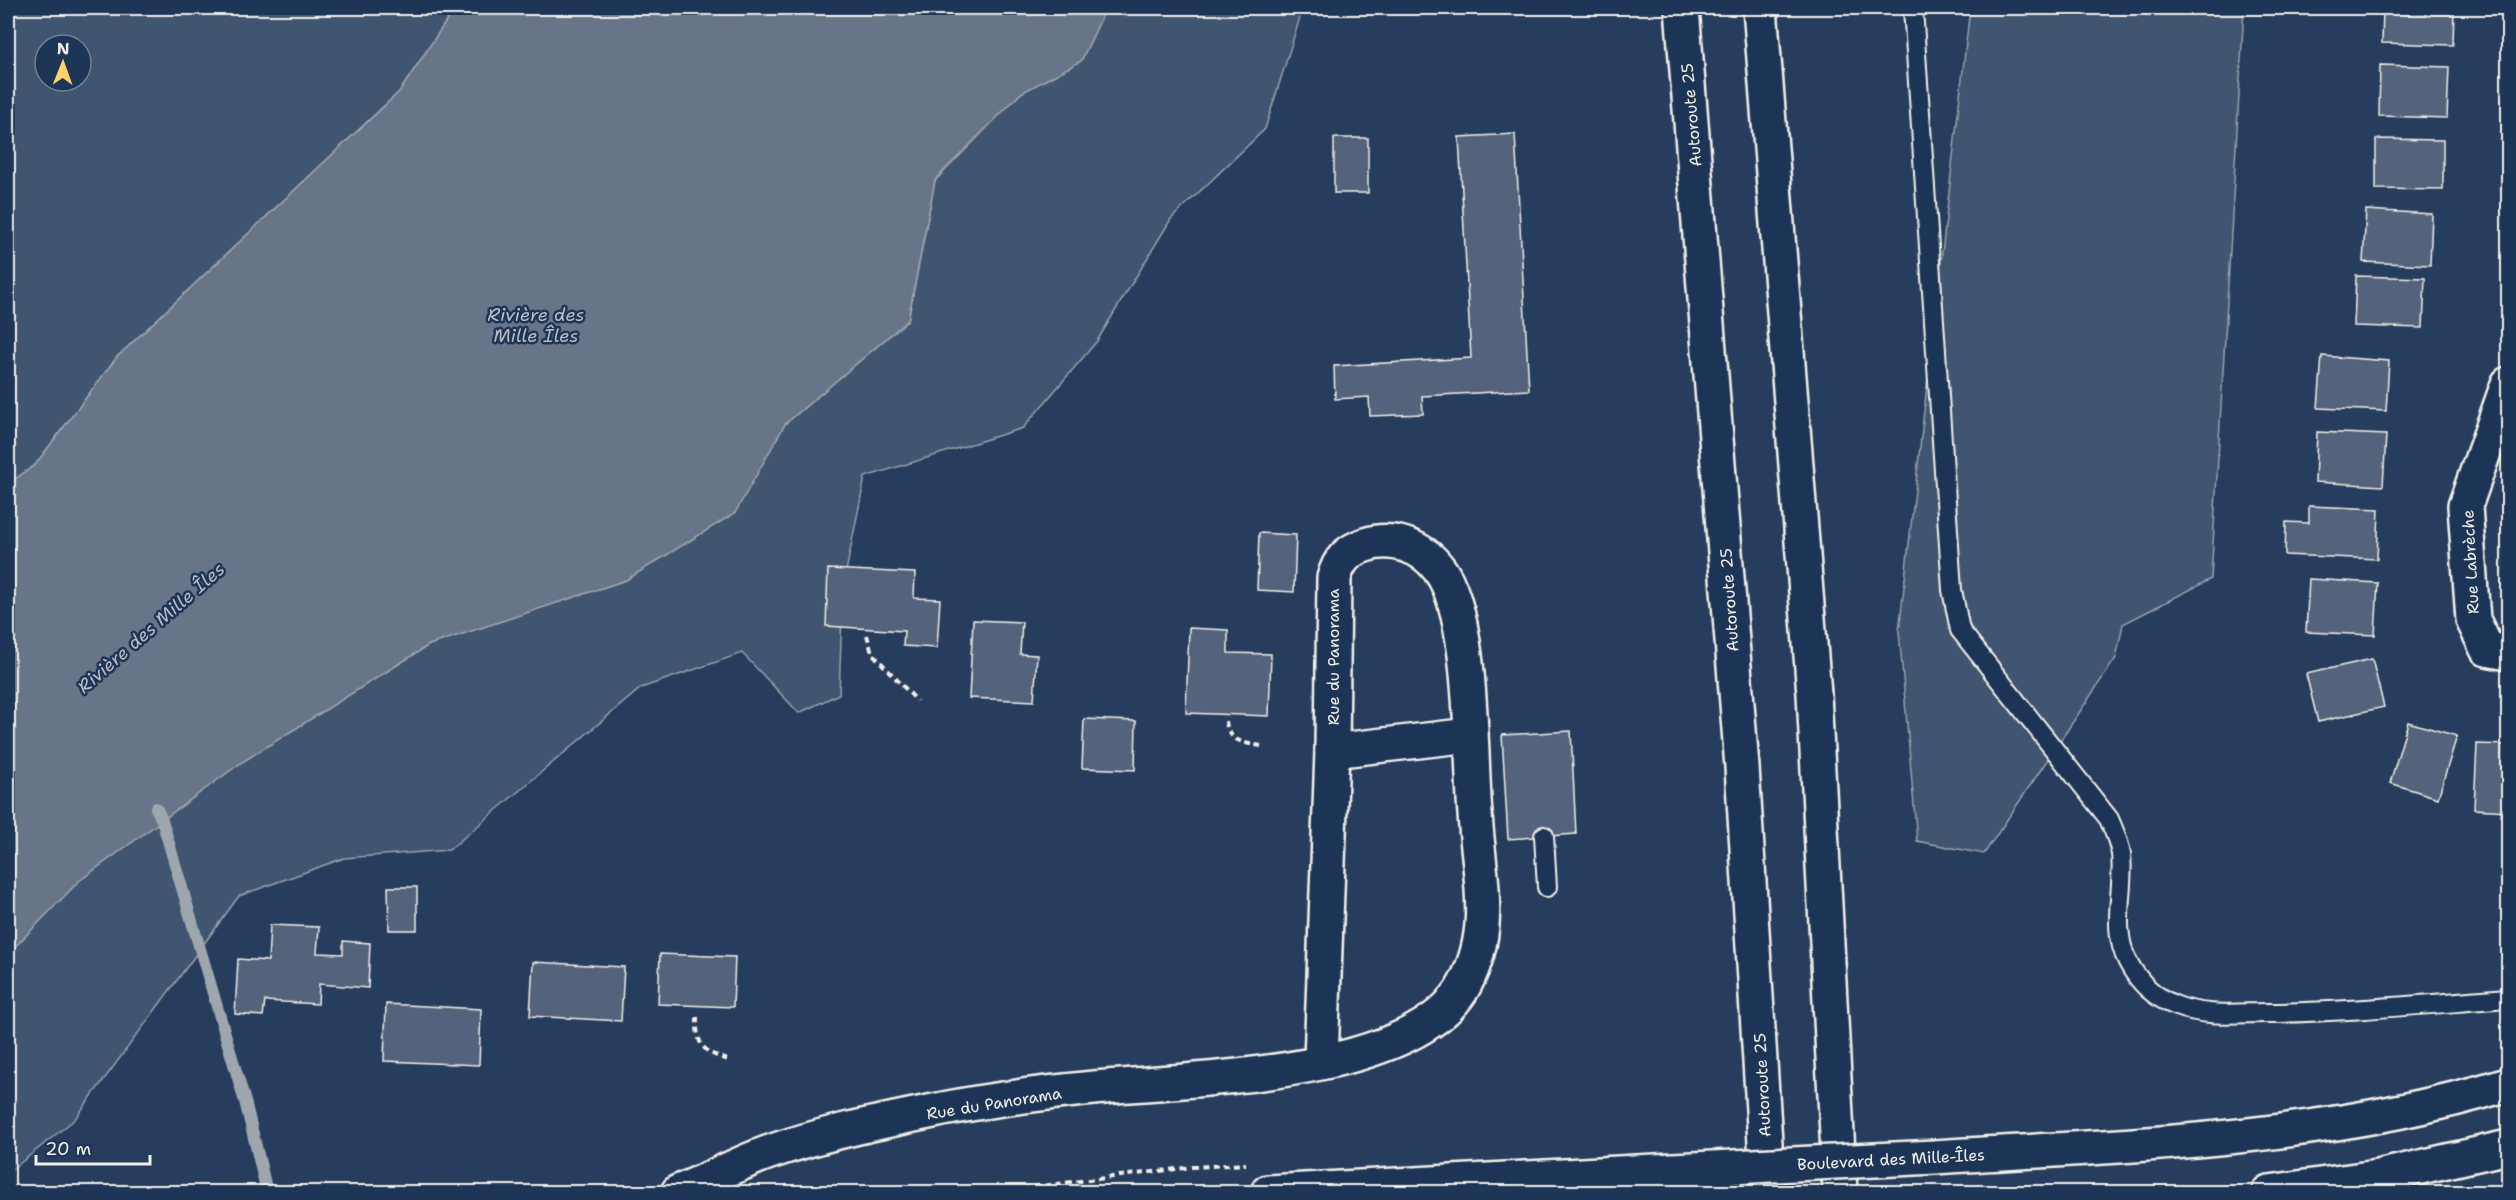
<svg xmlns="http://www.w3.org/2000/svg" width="2516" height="1200" font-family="'Shantell Sans',sans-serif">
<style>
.green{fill:#40546f;stroke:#9aa2ac;stroke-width:1.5;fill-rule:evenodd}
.water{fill:#677588;stroke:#9fa7ae;stroke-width:1.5}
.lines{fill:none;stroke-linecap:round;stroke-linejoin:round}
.stream{stroke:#9fa7ae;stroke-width:12}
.building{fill:#52647b;stroke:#f4f1e8;stroke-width:1.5}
.service-casing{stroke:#f4f1e8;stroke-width:22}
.minor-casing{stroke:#f4f1e8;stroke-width:38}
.tertiary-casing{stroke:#f4f1e8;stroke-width:38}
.motorway-casing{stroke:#f4f1e8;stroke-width:38}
.path{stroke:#f4f1e8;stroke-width:4;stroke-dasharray:6 4.5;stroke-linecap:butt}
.service{stroke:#1d3557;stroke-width:18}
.minor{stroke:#1d3557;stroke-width:33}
.tertiary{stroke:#1d3557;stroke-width:33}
.motorway{stroke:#1d3557;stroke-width:33}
.tertiary-bridge-casing{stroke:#f4f1e8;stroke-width:38;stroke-linecap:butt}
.tertiary-bridge{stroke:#1d3557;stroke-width:33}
.labels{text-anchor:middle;stroke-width:5;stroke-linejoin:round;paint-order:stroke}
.street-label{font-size:16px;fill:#f4f1e8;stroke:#1d3557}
.water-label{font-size:18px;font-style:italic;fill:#bcbfc2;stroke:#1d3557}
</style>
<rect width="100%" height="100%" fill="#263d5d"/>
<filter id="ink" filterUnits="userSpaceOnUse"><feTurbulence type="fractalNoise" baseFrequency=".0167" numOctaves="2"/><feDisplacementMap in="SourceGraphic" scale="12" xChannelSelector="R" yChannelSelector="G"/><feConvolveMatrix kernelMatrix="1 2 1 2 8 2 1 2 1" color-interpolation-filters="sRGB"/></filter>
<g filter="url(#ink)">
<!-- green -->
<g class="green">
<path d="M8,8H455L400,91L117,357L35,465L8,484ZM45,45H81V81H45Z"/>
<path d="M1106,8H1303L1265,129L1171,219L1097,341L1023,428L865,477L843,586L839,694L799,713L742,653L641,688L449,850L344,858L239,896L75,1119L8,1173V954L79,881L242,762L429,645L626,580L734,513L785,424L908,320L935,181L1021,93L1081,61Z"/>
<path d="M1970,8H2244L2211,579L2123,624L2116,658L1984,854L1917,841L1899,631Z"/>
</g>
<!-- water -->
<path class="water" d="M455,8H1106L1081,61L1021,93L935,180L908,320L785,424L735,513L626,580L429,645L242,762L79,881L8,954V484L35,465L117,357L400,91Z"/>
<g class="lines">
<!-- stream -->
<path class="stream" d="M156,808L162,820L246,1105L267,1192"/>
</g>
<!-- building -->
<g class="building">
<path d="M2383,8H2454L2453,45L2382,43Z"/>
<path d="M2380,65L2449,67L2447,118L2379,116Z"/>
<path d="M1515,134L1529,390L1422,396L1423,414L1370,416L1369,397L1335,399L1334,366L1471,358L1459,137Z"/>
<rect x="1334" y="138" width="34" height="55"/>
<path d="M2376,139L2443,140V190L2376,189Z"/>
<path d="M2366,210L2432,214L2430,265L2363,262Z"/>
<path d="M2356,276L2425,278L2423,328L2354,326Z"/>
<path d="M2322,356L2389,361L2386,411L2318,408Z"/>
<path d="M2317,432L2386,435L2383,486L2315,482Z"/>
<path d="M2309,506L2379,509L2377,559L2285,555L2286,522L2309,523Z"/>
<path d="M1259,533L1296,535L1294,592L1257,590Z"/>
<path d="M828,569L915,573L914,598L940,599L937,648L903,646L904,631L826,626Z"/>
<path d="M2309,579L2378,583L2375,635L2306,632Z"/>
<path d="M973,620L1022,622L1020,654L1037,655L1034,701L969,698Z"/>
<path d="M1189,628L1228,630V653L1271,654L1269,716L1186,713Z"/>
<path d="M2372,659L2384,707L2318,722L2306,674Z"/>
<path d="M1084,719L1136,721L1135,770L1082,768Z"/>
<path d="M2408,722L2457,736L2438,798L2390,783Z"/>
<path d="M1571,731L1576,834L1508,839L1502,735Z"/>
<path d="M2477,744L2508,745V811L2474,809Z"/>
<path d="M388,887H417V930H389Z"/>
<path d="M270,925L319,927L317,953L343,954V941L370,943L368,988L319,984L318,1004L265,1001L263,1016L235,1014L238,959L268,961Z"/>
<path d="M660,954L735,957L733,1007L658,1004Z"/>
<path d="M533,962L624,967L621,1021L530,1016Z"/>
<path d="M386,1004L481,1009L479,1065L384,1061Z"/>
</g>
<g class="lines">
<!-- service casing -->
<g class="service-casing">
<g id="service">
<path d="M1913,8L1952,590L1960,630L2109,819C2114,831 2119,841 2121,854C2125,889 2110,928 2128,962C2139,983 2155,998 2177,1006C2206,1017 2237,1013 2267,1013C2348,1012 2428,1004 2508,998"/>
<path d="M1544,836L1547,887"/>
</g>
</g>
<!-- minor casing -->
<g class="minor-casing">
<g id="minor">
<path d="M2508,384L2465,506L2473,620L2487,649L2508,653"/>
<path d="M1332,751L1470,735"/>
<path d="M678,1192C708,1180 737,1164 767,1153C823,1133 884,1121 943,1109C993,1099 1043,1093 1094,1088C1189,1079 1405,1077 1461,991C1473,971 1480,948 1482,925C1485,889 1477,850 1475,814C1470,755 1474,614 1439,569C1422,546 1392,536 1365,545C1347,551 1339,560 1334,578L1332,751L1321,1061"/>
</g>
</g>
<!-- tertiary casing -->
<g class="tertiary-casing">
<g id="tertiary">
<path d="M1935,1157C2128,1145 2322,1141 2508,1084"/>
<path d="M1268,1192L1673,1170"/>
<path d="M2269,1192L2377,1177L2508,1147"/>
</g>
</g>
<!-- motorway casing -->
<g class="motorway-casing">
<g id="motorway">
<path d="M1682,8L1742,767L1768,1192"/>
<path d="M1760,8L1814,694L1840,1192"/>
</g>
</g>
<!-- path -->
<g class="path">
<path d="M867,635L872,653L917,701"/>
<path d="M1226,721C1228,741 1243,743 1261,746"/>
<path d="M697,1017C696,1044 702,1052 728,1060"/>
<path d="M993,1192L1192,1167L1246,1164"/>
</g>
<!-- service -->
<use href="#service" class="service"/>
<!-- minor -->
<use href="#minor" class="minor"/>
<!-- tertiary -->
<use href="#tertiary" class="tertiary"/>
<!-- motorway -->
<use href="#motorway" class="motorway"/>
<!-- tertiary-bridge casing -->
<g class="tertiary-bridge-casing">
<path id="tertiary-bridge" d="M1673,1170L1935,1157"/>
</g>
<!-- tertiary-bridge -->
<use href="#tertiary-bridge" class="tertiary-bridge"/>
</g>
</g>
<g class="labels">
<!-- street labels -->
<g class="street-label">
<text transform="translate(1691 115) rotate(-95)" y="6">Autoroute 25</text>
<text transform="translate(2470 562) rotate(-93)" y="6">Rue Labrèche</text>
<text transform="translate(1729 600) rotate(-94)" y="6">Autoroute 25</text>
<text transform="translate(1333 657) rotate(-90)" y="6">Rue du Panorama</text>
<text transform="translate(1762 1085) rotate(-93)" y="6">Autoroute 25</text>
<text transform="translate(994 1103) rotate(-9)" y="6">Rue du Panorama</text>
<text transform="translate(1891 1159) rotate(-3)" y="6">Boulevard des Mille-Îles</text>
</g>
<!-- water labels -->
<g class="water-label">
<text x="536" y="321">Rivière des<tspan x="536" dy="21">Mille Îles</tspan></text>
<text transform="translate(151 628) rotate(-41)" y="6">Rivière des Mille Îles</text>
</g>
</g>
<!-- margin -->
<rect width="2516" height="1200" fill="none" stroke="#1d3557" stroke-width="30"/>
<rect x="15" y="15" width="2486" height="1170" fill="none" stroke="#f4f1e8" stroke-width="2" filter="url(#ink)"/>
<!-- north arrow -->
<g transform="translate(63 63) rotate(1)"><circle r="28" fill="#1d3557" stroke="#738091" stroke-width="1.5"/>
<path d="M0-4.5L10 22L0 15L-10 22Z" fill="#ffd166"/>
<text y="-9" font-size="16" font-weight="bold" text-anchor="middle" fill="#f4f1e8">N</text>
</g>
<!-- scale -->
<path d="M36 1155v9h114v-9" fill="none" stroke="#f4f1e8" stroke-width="3"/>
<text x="45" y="1155" font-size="18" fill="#f4f1e8" stroke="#1d3557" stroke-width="4.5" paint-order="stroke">20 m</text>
</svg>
